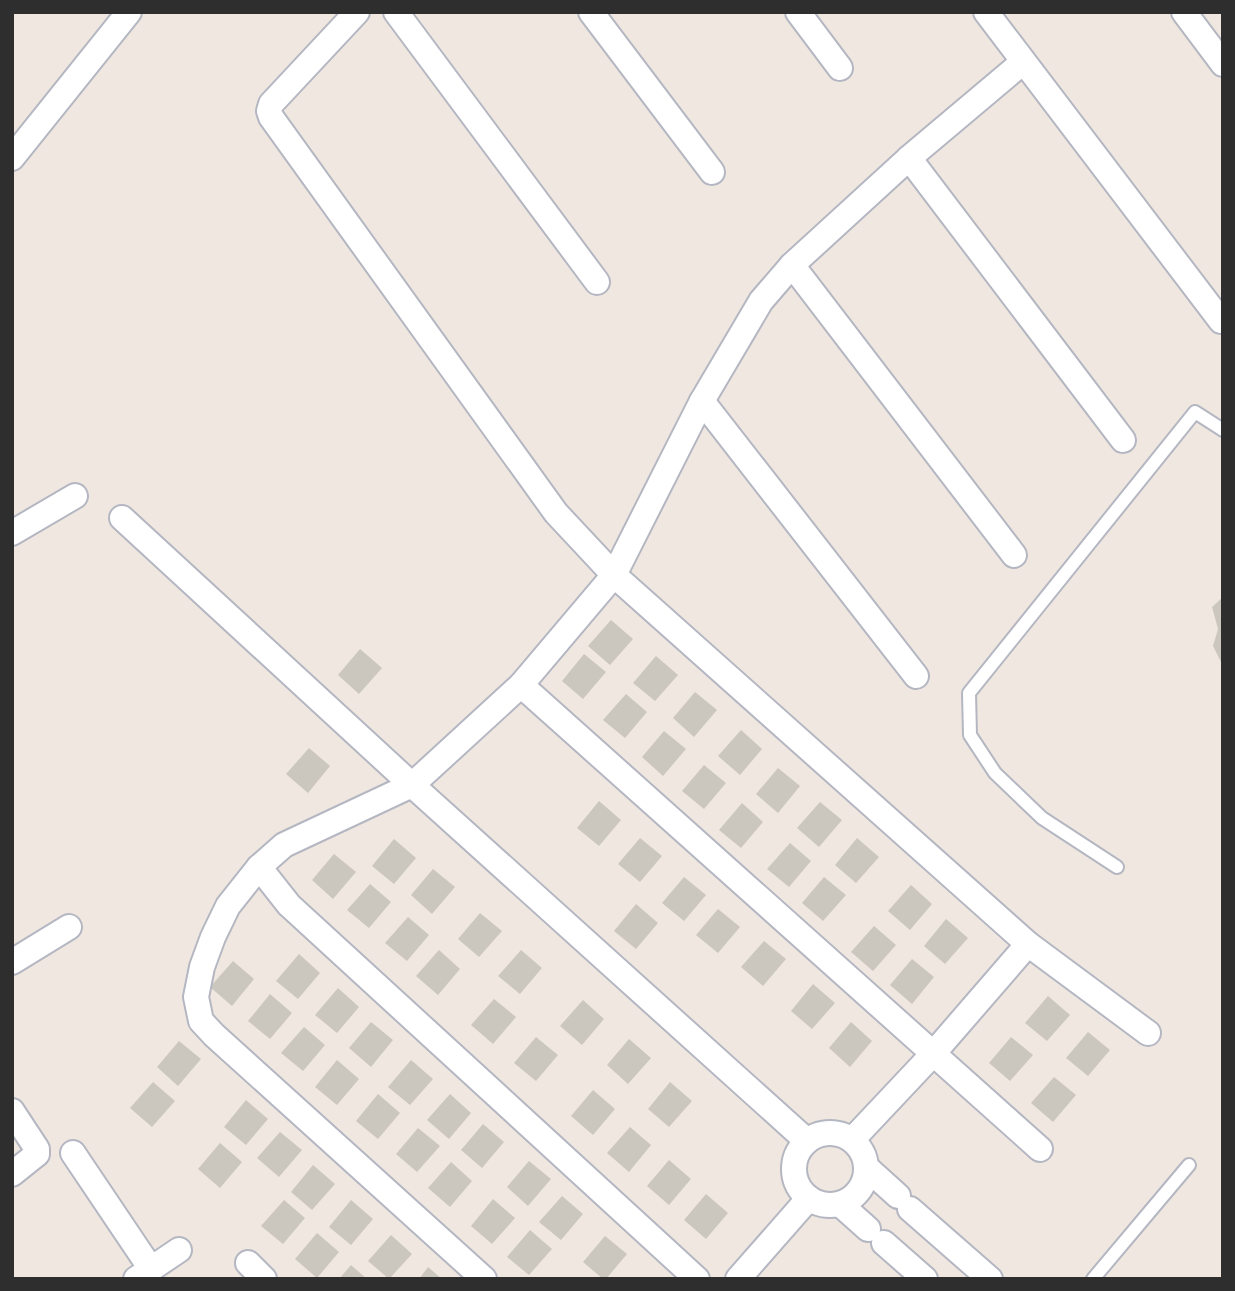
<svg xmlns="http://www.w3.org/2000/svg" width="1235" height="1291" font-family="'PT Sans',sans-serif">
<style>
.building{fill:#cbc7be}
.lines{fill:none;stroke-linecap:round;stroke-linejoin:round}
.lane-casing{stroke:#b4b7c2;stroke-width:16}
.street-casing{stroke:#b4b7c2;stroke-width:28}
.lane{stroke:#fff;stroke-width:12}
.street{stroke:#fff;stroke-width:24}
</style>
<rect width="100%" height="100%" fill="#f0e8e0"/>
<!-- building -->
<g class="building">
<path d="M1223,597V666L1213,646L1218,629L1212,607Z"/>
<path d="M611,620L633,639L610,665L588,646Z"/>
<path d="M360,649L382,668L359,694L338,675Z"/>
<path d="M584,654L606,672L583,699L562,681Z"/>
<path d="M656,656L678,675L655,701L633,683Z"/>
<path d="M695,692L717,710L694,737L673,718Z"/>
<path d="M626,694L647,712L625,738L603,720Z"/>
<path d="M741,730L762,749L740,775L718,756Z"/>
<path d="M664,731L686,749L663,776L642,757Z"/>
<path d="M309,748L330,766L308,793L286,774Z"/>
<path d="M704,765L726,783L704,809L682,791Z"/>
<path d="M778,768L800,786L778,813L756,794Z"/>
<path d="M599,801L621,820L599,846L577,828Z"/>
<path d="M820,802L842,820L819,847L797,828Z"/>
<path d="M742,803L763,822L741,848L719,830Z"/>
<path d="M640,838L662,856L640,882L618,864Z"/>
<path d="M857,838L879,857L856,883L835,865Z"/>
<path d="M394,839L416,858L394,884L372,866Z"/>
<path d="M790,843L811,861L789,887L767,869Z"/>
<path d="M334,854L356,872L333,899L312,880Z"/>
<path d="M433,869L455,887L432,914L411,895Z"/>
<path d="M684,877L706,895L684,921L662,903Z"/>
<path d="M824,877L846,895L823,921L802,903Z"/>
<path d="M370,884L391,902L369,928L347,910Z"/>
<path d="M911,885L932,904L910,930L888,911Z"/>
<path d="M636,904L658,923L636,949L614,931Z"/>
<path d="M718,909L740,927L718,953L696,935Z"/>
<path d="M480,913L502,931L479,957L458,939Z"/>
<path d="M408,917L429,935L407,961L385,943Z"/>
<path d="M946,919L968,938L945,964L924,946Z"/>
<path d="M874,926L896,945L873,971L851,952Z"/>
<path d="M764,941L786,959L763,986L741,967Z"/>
<path d="M439,950L460,969L438,995L416,976Z"/>
<path d="M521,950L542,968L520,994L498,976Z"/>
<path d="M299,954L320,973L298,999L276,981Z"/>
<path d="M912,959L934,977L912,1004L890,985Z"/>
<path d="M233,961L254,979L232,1006L210,987Z"/>
<path d="M813,984L835,1003L812,1029L791,1011Z"/>
<path d="M338,988L359,1007L337,1033L315,1015Z"/>
<path d="M270,994L292,1013L270,1039L248,1021Z"/>
<path d="M1048,996L1070,1015L1047,1041L1025,1023Z"/>
<path d="M494,999L516,1017L493,1044L471,1025Z"/>
<path d="M583,1000L604,1019L582,1045L560,1026Z"/>
<path d="M371,1022L393,1040L371,1067L349,1048Z"/>
<path d="M851,1022L872,1041L850,1067L829,1048Z"/>
<path d="M304,1027L325,1045L303,1071L281,1053Z"/>
<path d="M1088,1032L1110,1050L1088,1076L1066,1058Z"/>
<path d="M536,1037L558,1055L536,1081L514,1063Z"/>
<path d="M1011,1037L1033,1055L1010,1081L989,1063Z"/>
<path d="M629,1039L651,1058L628,1084L607,1065Z"/>
<path d="M179,1041L201,1059L178,1086L157,1067Z"/>
<path d="M337,1060L359,1079L337,1105L315,1087Z"/>
<path d="M411,1060L433,1079L410,1105L388,1087Z"/>
<path d="M1054,1077L1076,1095L1053,1122L1031,1103Z"/>
<path d="M153,1082L175,1101L152,1127L130,1108Z"/>
<path d="M670,1082L692,1101L669,1127L648,1109Z"/>
<path d="M593,1090L615,1109L593,1135L571,1116Z"/>
<path d="M378,1094L400,1113L378,1139L356,1121Z"/>
<path d="M450,1094L471,1113L449,1139L427,1120Z"/>
<path d="M246,1100L268,1119L246,1145L224,1127Z"/>
<path d="M483,1124L504,1142L482,1168L461,1150Z"/>
<path d="M630,1127L651,1145L629,1172L607,1153Z"/>
<path d="M418,1128L440,1146L417,1172L396,1154Z"/>
<path d="M280,1132L302,1150L279,1177L257,1158Z"/>
<path d="M220,1143L242,1162L220,1188L198,1169Z"/>
<path d="M669,1160L691,1179L669,1205L647,1186Z"/>
<path d="M529,1161L551,1179L528,1206L507,1187Z"/>
<path d="M451,1162L472,1181L450,1207L428,1188Z"/>
<path d="M313,1165L335,1184L312,1210L291,1192Z"/>
<path d="M706,1194L728,1213L706,1239L684,1220Z"/>
<path d="M562,1196L583,1214L561,1240L539,1222Z"/>
<path d="M493,1199L515,1218L492,1244L471,1226Z"/>
<path d="M284,1200L305,1218L283,1244L261,1226Z"/>
<path d="M351,1200L373,1219L351,1245L329,1227Z"/>
<path d="M530,1230L552,1249L529,1275L507,1257Z"/>
<path d="M317,1233L339,1252L317,1278L295,1259Z"/>
<path d="M391,1235L412,1254L389,1279L368,1261Z"/>
<path d="M605,1236L627,1254L606,1279H603L583,1262Z"/>
<path d="M351,1265L367,1279H339Z"/>
<path d="M428,1267L442,1279H419Z"/>
</g>
<g class="lines">
<!-- lane casing -->
<g class="lane-casing">
<g id="lane">
<path d="M1117,867L1042,818L995,773L970,735L969,693L1195,412L1223,430"/>
<path d="M1093,1279L1189,1165"/>
</g>
</g>
<!-- street casing -->
<g class="street-casing">
<g id="street">
<path d="M357,12L271,104L269,111L271,117L556,513L614,575L1028,944L1148,1033"/>
<path d="M396,12L597,282"/>
<path d="M591,12L712,172"/>
<path d="M798,12L840,68"/>
<path d="M986,12L1221,321"/>
<path d="M1184,12L1223,64"/>
<path d="M12,158L129,12"/>
<path d="M909,158L1123,440"/>
<path d="M792,265L1014,555"/>
<path d="M702,401L916,676"/>
<path d="M122,518L412,785L807,1141"/>
<path d="M12,533L75,496"/>
<path d="M521,685L1040,1149"/>
<path d="M259,867L289,905L697,1279"/>
<path d="M12,962L69,927"/>
<path d="M12,1111L37,1149V1154L12,1174"/>
<circle cx="830" cy="1169" r="36"/>
<path d="M852,1140L932,1055L1028,944"/>
<path d="M73,1153L151,1269"/>
<path d="M867,1168L898,1196"/>
<path d="M840,1204L868,1229"/>
<path d="M910,1209L990,1279"/>
<path d="M884,1243L925,1279"/>
<path d="M248,1263L264,1279"/>
<path d="M136,1279L179,1250"/>
<path d="M484,1279L214,1035L201,1021L196,997L202,967L213,937L228,906L259,867L284,845L412,785L521,685L614,575L702,401L761,301L792,265L909,158L1023,62"/>
<path d="M738,1279L809,1198"/>
</g>
</g>
<!-- lane -->
<use href="#lane" class="lane"/>
<!-- street -->
<use href="#street" class="street"/>
</g>
<!-- border -->
<rect width="1235" height="1291" fill="none" stroke="#2e2e2e" stroke-width="28"/>
</svg>
